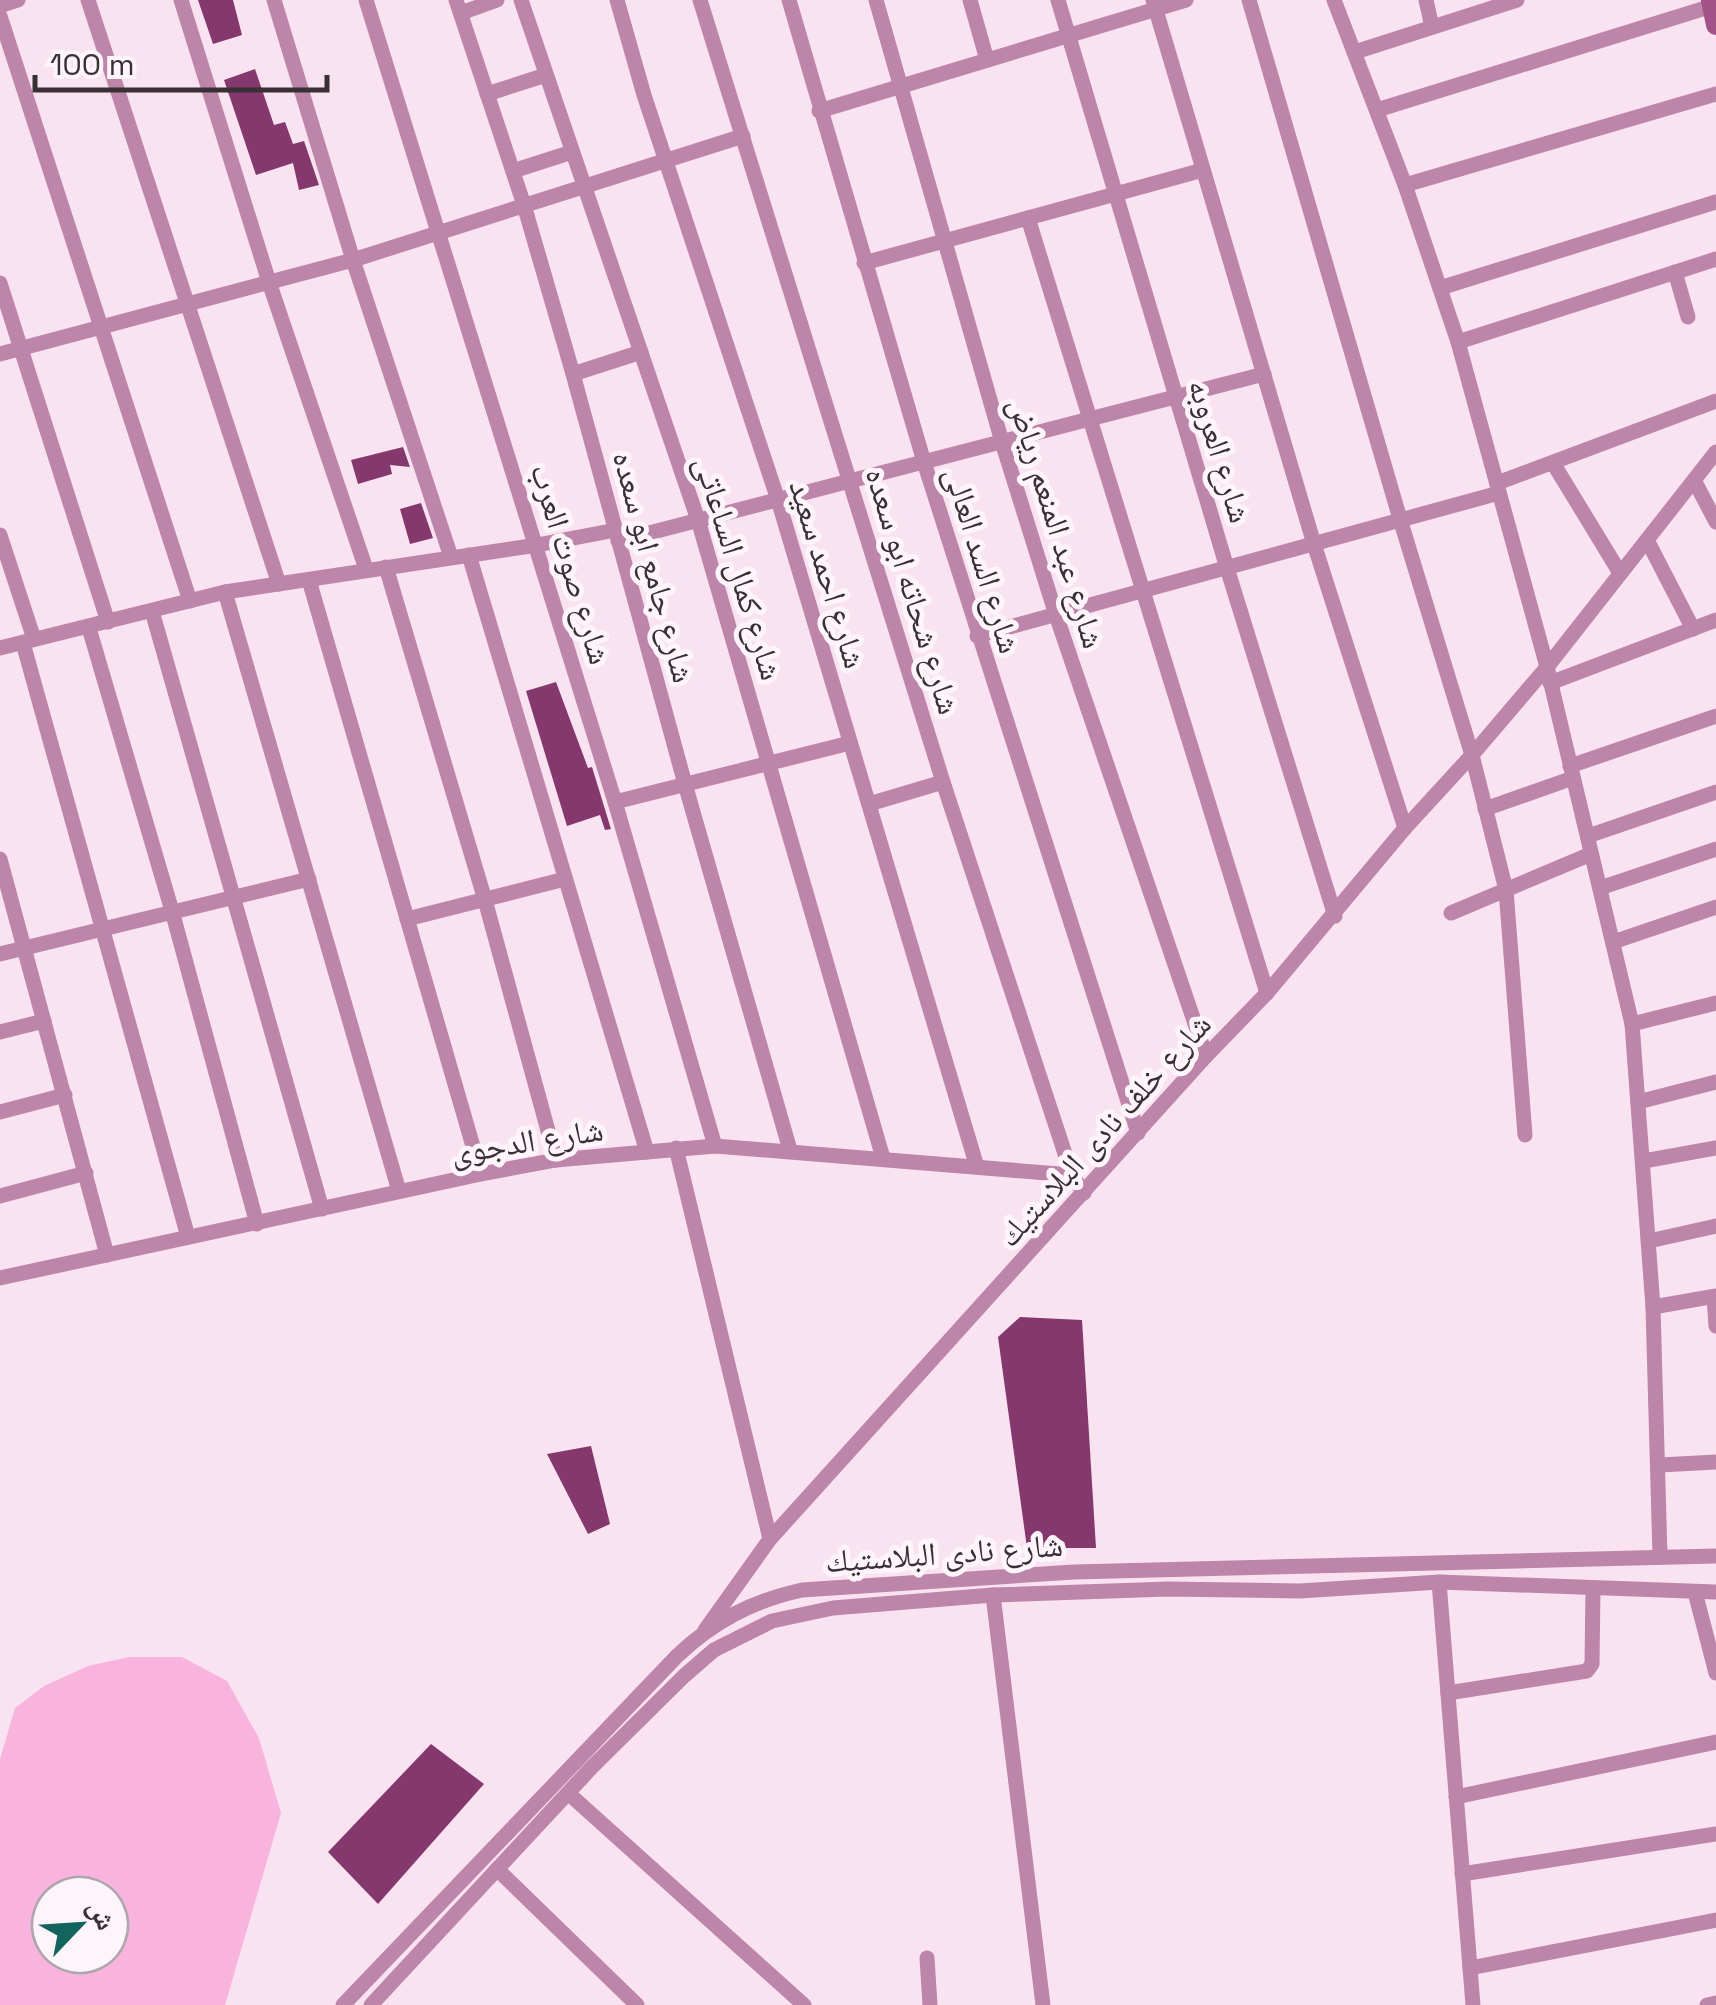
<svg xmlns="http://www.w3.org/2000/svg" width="1716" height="2005" font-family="'Space Grotesk','Noto Naskh Arabic',sans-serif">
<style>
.green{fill:#f8b4df;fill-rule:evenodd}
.building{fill:#85386d}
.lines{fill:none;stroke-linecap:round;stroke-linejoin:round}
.street{stroke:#bd85a9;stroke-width:15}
.secondary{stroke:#a25288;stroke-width:20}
.labels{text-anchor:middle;stroke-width:10;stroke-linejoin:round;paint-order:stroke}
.street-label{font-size:32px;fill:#393036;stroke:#fef5fa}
</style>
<rect width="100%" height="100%" fill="#fae3f1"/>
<!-- green -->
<path class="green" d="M129,1657H182L227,1681L259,1738L281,1813L225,2005H0V1759L15,1708L44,1686L88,1666ZM50,1895H110V1955H50Z"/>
<!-- building -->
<g class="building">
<path d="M198,0H233L242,35L213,44Z"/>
<path d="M255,69L274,125L285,122L293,144L304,141L319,185L299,190L293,163L256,175L224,80Z"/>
<path d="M403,447L410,467L390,465L392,474L358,484L351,460Z"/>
<path d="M421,503L433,538L410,544L400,509Z"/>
<path d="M556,682L588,768L592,767L611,829L605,830L600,815L567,826L526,691Z"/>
<path d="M1020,1317L1082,1320L1096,1548H1027L998,1337Z"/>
<path d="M591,1446L610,1524L588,1534L547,1454Z"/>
<path d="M431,1744L484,1784L378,1904L328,1852Z"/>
</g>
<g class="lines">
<!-- street -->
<g class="street">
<path d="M88,0L279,584"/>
<path d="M181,0L269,282L366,569"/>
<path d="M274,0L353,260L451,557"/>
<path d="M366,0L615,802L715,1146"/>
<path d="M456,0L524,205L573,374L685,784L790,1150"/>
<path d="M521,0L698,520L883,1158"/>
<path d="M617,0L644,95L778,500L977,1167"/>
<path d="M700,0L943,782L1072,1175L1084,1193"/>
<path d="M789,0L924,462L1138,1133"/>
<path d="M876,0L1002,442L1056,615L1206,1056"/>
<path d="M970,0L987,60"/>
<path d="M1058,0L1227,568L1335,916"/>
<path d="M1153,0L1314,544L1405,828"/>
<path d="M1249,0L1400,519L1472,755L1506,890L1525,1135"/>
<path d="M1334,0L1405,185L1458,342L1547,667L1632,1024L1653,1307L1660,1556"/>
<path d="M1426,0L1432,27"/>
<path d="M0,6L18,0"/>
<path d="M461,13L497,0"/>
<path d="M0,16L190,601"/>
<path d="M1355,52L1517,0"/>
<path d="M487,94L546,75"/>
<path d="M1377,110L1712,6"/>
<path d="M819,111L1186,0"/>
<path d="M513,171L572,152"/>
<path d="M1405,185L1716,94"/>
<path d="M1028,218L1267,993"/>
<path d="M864,263L1203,170"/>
<path d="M1675,272L1688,317"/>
<path d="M0,283L108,622"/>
<path d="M1440,288L1716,202"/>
<path d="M1458,342L1716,259"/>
<path d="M0,354L353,260L743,136"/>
<path d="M573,374L641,352"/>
<path d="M1553,463L1620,573"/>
<path d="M1694,480L1716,522"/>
<path d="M1497,483L1716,401"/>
<path d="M0,535L34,639"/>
<path d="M1647,540L1693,629"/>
<path d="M618,541L1264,374"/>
<path d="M469,555L647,1152"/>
<path d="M386,567L485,900L556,1160"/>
<path d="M309,580L481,1174"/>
<path d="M225,592L399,1191"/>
<path d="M152,611L322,1209"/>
<path d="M89,628L172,911L257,1224"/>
<path d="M977,636L1499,493"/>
<path d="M23,643L188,1237"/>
<path d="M0,648L225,592L537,545L616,530"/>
<path d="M1550,683L1716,620"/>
<path d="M1570,766L1716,716"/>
<path d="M615,802L850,743"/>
<path d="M869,804L943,782"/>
<path d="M1485,809L1573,778"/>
<path d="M1588,836L1716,792"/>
<path d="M0,859L107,1255"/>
<path d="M1600,888L1716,849"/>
<path d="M1451,913L1591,854"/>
<path d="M407,919L565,879"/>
<path d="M1613,942L1716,907"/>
<path d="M0,954L309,879"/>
<path d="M1632,1024L1716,1003"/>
<path d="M0,1032L44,1021"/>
<path d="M1638,1102L1716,1082"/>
<path d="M0,1112L65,1095"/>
<path d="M676,1148L770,1539"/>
<path d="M1644,1161L1716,1148"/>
<path d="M0,1196L86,1173"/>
<path d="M1649,1241L1716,1226"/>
<path d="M0,1278L481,1174L556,1160L715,1146L1072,1175"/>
<path d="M1714,1297L1716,1326"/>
<path d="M1653,1307L1716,1296"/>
<path d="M1660,1465L1716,1462"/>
<path d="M1439,1582L1473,2005"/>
<path d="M1695,1592L1716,1673"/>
<path d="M993,1595L1043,2005"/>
<path d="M705,1630L770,1539L1206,1056L1267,993L1405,828L1472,755L1547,667L1716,452"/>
<path d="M1448,1693L1587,1671L1592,1664L1593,1588"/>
<path d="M568,1793L804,2005"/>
<path d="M1456,1797L1716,1742"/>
<path d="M497,1869L637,2005"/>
<path d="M1462,1874L1716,1834"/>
<path d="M927,1958L930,2005"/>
<path d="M1470,1968L1716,1920"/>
<path d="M343,2005L677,1656C714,1621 752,1601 802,1590L1074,1572L1716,1556"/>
<path d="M371,2005L592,1767L684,1676L714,1650L772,1621L833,1608L993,1595L1168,1589L1300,1591L1439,1582L1716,1592"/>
<path d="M1707,2005L1716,2003"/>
</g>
<!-- secondary -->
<path class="secondary" d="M1711,0L1716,25"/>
</g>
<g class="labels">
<!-- street labels -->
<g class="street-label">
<text transform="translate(1220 451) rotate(73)" y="11">شارع العروبه</text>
<text transform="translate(1057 523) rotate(73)" y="11">شارع عبد المنعم رياض</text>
<text transform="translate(983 560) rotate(73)" y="11">شارع السد العالى</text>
<text transform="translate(571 564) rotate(73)" y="11">شارع صوت العرب</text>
<text transform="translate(654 567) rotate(75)" y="11">شارع جامع ابو سعده</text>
<text transform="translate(739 568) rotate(73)" y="11">شارع كمال الساعاتى</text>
<text transform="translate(828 574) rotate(73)" y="11">شارع احمد سعيد</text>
<text transform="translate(913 591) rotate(73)" y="11">شارع شحاته ابو سعده</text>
<text transform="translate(1104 1130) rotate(-48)" y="11">شارع خلف نادى البلاستيك</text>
<text transform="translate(527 1141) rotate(-9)" y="11">شارع الدجوى</text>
<text transform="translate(944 1553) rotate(-4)" y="11">شارع نادى البلاستيك</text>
</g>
</g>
<!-- north arrow -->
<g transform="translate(80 1925) rotate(65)"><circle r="48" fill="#fef5fa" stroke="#afa6ac" stroke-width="2.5"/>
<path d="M0-8L18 38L0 25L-18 38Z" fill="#13635f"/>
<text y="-15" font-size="28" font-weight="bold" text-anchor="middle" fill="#393036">ش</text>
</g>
<!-- scale -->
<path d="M35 75v15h292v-15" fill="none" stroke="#393036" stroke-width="5"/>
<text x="50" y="75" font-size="30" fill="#393036" stroke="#fef5fa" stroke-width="8" paint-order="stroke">100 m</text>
</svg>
